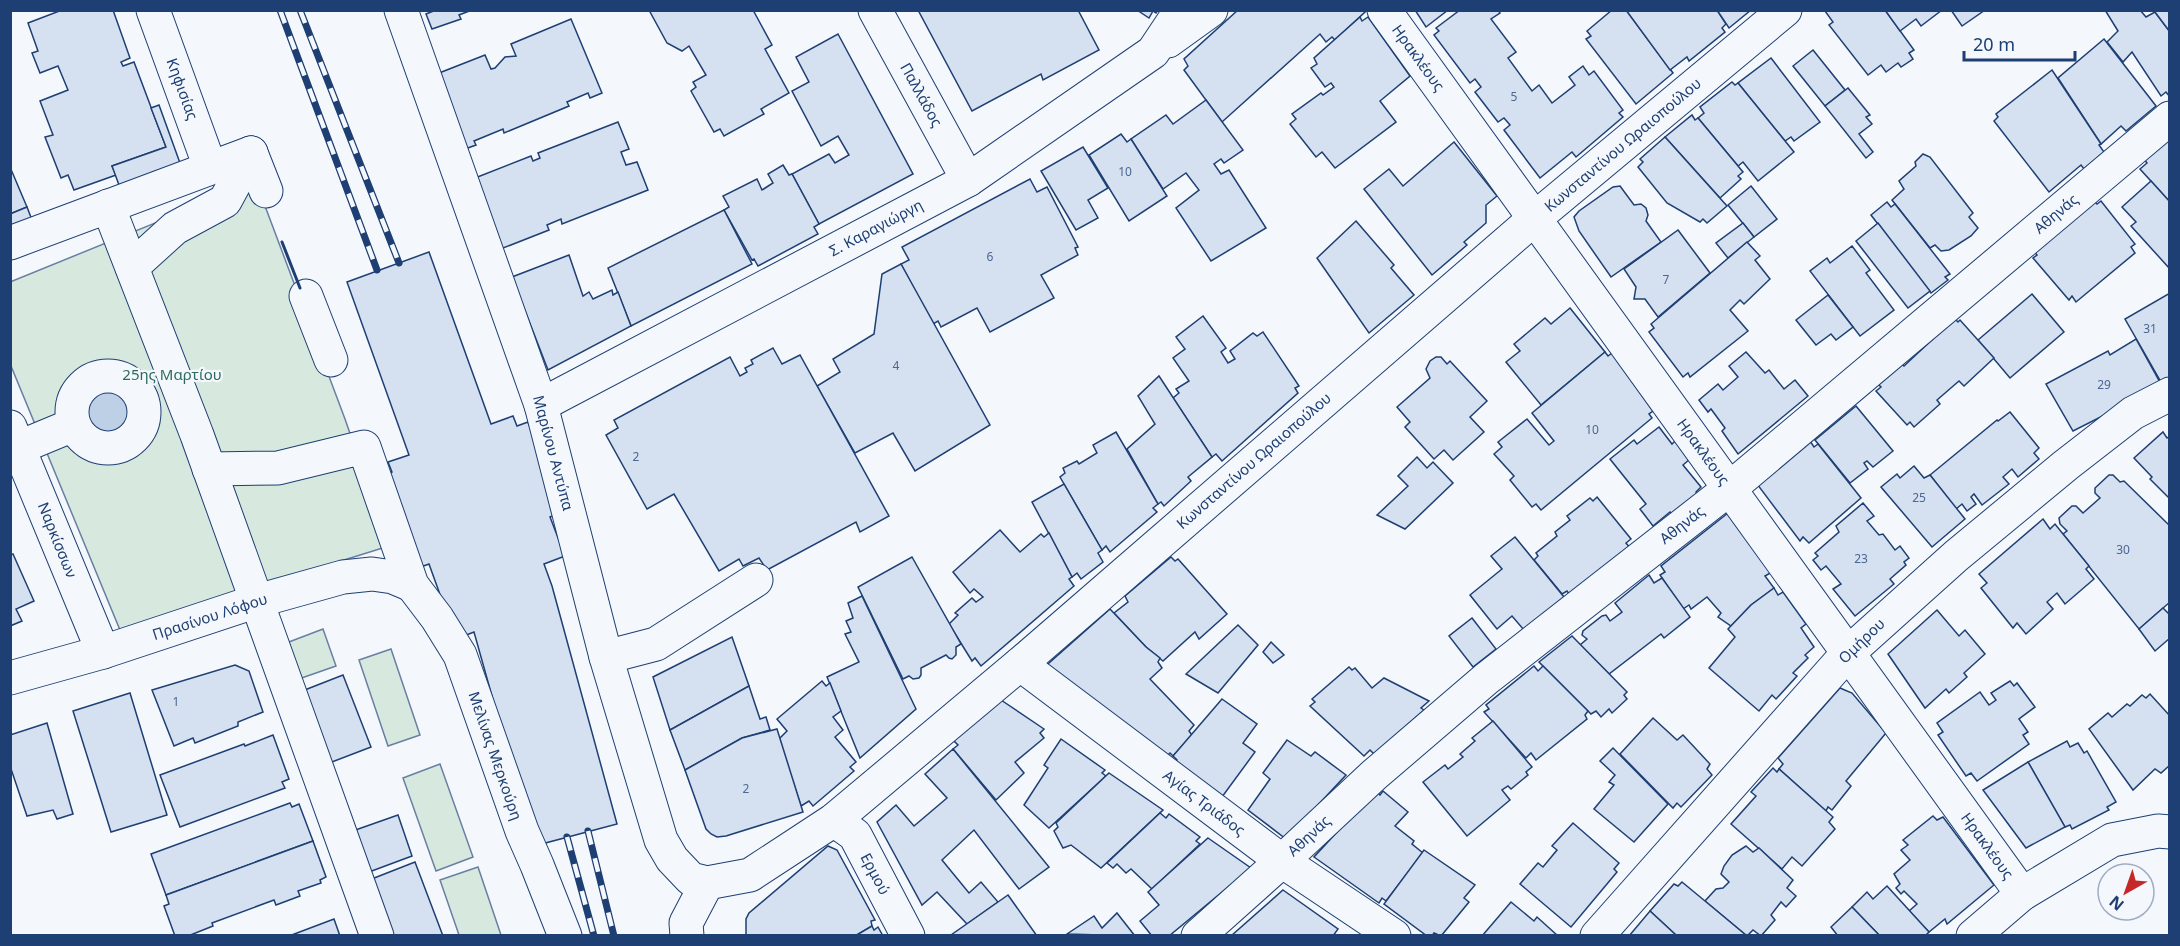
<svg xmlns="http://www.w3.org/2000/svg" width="2180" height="946" font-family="'Noto Sans',sans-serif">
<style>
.green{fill:#d7e8df;stroke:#687fa3;stroke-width:1.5}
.water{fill:#bed0e5;stroke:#687fa3;stroke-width:1.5}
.building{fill:#d5e0f0;stroke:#1d3f73;stroke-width:1.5}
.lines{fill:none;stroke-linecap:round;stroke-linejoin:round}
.minor-casing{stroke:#1d3f73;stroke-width:35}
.minor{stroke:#f4f7fb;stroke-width:33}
.rail-casing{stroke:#1d3f73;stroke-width:7}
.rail{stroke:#f4f7fb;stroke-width:4.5;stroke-dasharray:14;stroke-linecap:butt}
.wall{stroke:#1d3f73;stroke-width:3}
.labels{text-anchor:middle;stroke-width:4.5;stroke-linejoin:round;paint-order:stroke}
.number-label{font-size:12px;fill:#4b6792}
.street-label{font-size:15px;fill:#1d3f73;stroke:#f4f7fb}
.park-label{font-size:15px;fill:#2c6c60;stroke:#f4f7fb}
</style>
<rect width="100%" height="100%" fill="#f4f7fb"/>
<!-- green -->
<g class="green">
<path d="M256,182L345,419L389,546L120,630L11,366L10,282Z"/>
<path d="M323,629L336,666L293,681L281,645Z"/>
<path d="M391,649L420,735L388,746L359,660Z"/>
<path d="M440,764L473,857L436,871L403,778Z"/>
<path d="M478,867L501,935H459L440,880Z"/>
</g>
<!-- water -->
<circle class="water" cx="108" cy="414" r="22"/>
<!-- building -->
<g class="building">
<path d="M62,10H113L130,58L121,62L123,66L134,62L166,147L112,166L116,175L74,190L68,175L61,178L45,137L53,135L40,101L68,90L58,66L40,73L32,53L38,51L28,23Z"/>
<path d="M436,10H472L459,15L461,19L432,29L426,14Z"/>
<path d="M649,10H753L772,45L765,49L789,93L761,109L764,114L724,136L720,129L714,132L691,91L696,87L693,82L706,75L689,46L682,51L667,43Z"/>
<path d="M918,10H1078L1099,50L1043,80L1041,74L972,111Z"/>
<path d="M1137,10H1158L1156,13L1153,11L1149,18Z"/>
<path d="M1238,10H1364L1365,12L1335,40L1332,37L1326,42L1320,34L1222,122L1184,70L1188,66L1184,59Z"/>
<path d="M1415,10H1448L1426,27Z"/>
<path d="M1460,10H1498L1500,13L1491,19L1516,52L1508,58L1532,91L1539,85L1552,103L1575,85L1569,77L1583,66L1589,75L1594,71L1623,110L1619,113L1623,117L1576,157L1572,152L1540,178L1504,130L1510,125L1504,118L1498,122L1475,92L1481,87L1475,79L1470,83L1434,35L1439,31L1436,28Z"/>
<path d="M1612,10H1626L1673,73L1636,104L1586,39L1591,36L1587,31Z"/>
<path d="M1626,10H1717L1726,24L1722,28L1725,32L1689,61L1687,57L1670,70Z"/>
<path d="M1717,10H1751L1729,28Z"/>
<path d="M1885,10L1914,50L1909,53L1913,59L1901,67L1898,63L1886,72L1881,65L1868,75L1829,25L1833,22L1825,11Z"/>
<path d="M1885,10H1942L1921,26L1916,19L1900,31Z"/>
<path d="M1951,10H1985L1962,26Z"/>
<path d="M2105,10H2140L2146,17L2155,12L2170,32V97L2166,92L2161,96L2132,52L2123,62L2107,42L2118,31Z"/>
<path d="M2154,10H2170V32L2155,12Z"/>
<path d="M1360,17L1362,21L1368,17L1410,76L1380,101L1396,122L1335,168L1322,152L1316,157L1290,124L1296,119L1292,114L1321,93L1323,95L1334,87L1331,83L1325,87L1311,68L1317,64L1314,58Z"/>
<path d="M571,19L602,93L590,98L588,93L567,102L569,106L504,133L503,129L474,141L476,145L465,149L434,75L485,55L491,69L495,68L505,57L516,56L511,44Z"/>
<path d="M838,34L913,174L819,224L792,174L829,154L835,163L849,155L838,136L821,146L792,91L809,82L796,57Z"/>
<path d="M2104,39L2156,106L2126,131L2121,126L2101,144L2058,78Z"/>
<path d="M1813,50L1845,90L1825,106L1793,66Z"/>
<path d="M1771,58L1820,122L1794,141L1791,137L1785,141L1738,83Z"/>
<path d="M2052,70L2101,144L2099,145L2104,152L2084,169L2081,165L2049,192L1994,121L1998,117L1996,114Z"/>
<path d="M1732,82L1735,85L1738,83L1794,152L1758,181L1743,162L1738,166L1698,118L1704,113L1700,107Z"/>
<path d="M1848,88L1870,115L1866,117L1872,124L1859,134L1873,152L1866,158L1825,106Z"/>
<path d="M1206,100L1243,150L1224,163L1221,159L1214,164L1221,174L1229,170L1266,228L1211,261L1176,208L1199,190L1186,173L1163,189L1131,139L1166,115L1173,124Z"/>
<path d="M159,105L180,163L119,185L112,166L166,147L151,108Z"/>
<path d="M1692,115L1695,120L1698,118L1743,172L1738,176L1741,179L1720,198L1665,137Z"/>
<path d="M618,122L629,149L621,152L626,165L637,162L648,190L562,224L561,219L547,225L549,230L498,250L470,180L531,156L533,161L540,158L538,153Z"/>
<path d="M2170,133V202L2140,169L2147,163L2142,157Z"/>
<path d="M1121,134L1127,142L1131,139L1167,196L1129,221L1089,155Z"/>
<path d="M1665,137L1727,206L1707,223L1703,219L1700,222L1667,203L1638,167L1643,162L1640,159Z"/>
<path d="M1454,142L1497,196L1486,205V223L1464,242L1467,245L1432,275L1364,189L1389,169L1403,186Z"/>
<path d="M1083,147L1108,188L1088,200L1098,218L1076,230L1041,171Z"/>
<path d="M1923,154L1930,157L1973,213L1969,217L1978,228L1971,236L1949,250L1941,251L1935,245L1930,248L1892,200L1904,189L1899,181L1916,166L1915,162Z"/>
<path d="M783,165L789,175L792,174L819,224L814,227L818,234L758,266L754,259L752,260L724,210L729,207L723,196L757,179L762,190L773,183L768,174Z"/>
<path d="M10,167L27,207L10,214Z"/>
<path d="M1030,179L1037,192L1047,187L1078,247L1075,248L1078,255L1041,275L1054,298L990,332L977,308L941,327L938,321L933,324L901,264L909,260L902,247Z"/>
<path d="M2151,181L2170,202V269L2131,226L2136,222L2122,207Z"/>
<path d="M1620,186L1634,205L1641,204L1646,208L1648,215L1646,221L1661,242L1611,277L1579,231L1574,217L1579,211L1613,187Z"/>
<path d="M1751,186L1777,219L1754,237L1728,205Z"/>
<path d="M2093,200L2097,204L2101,201L2135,244L2131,247L2135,253L2076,302L2072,296L2069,300L2033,258L2037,255L2034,251Z"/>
<path d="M1887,202L1891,207L1895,204L1950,274L1945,277L1948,280L1931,293L1871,215Z"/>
<path d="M27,207L32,220L10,228V214Z"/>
<path d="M724,210L752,264L631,326L608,268Z"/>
<path d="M1356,221L1394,265L1391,268L1414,295L1369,333L1317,258Z"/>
<path d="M1743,223L1754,237L1728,258L1716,243Z"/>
<path d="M1878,223L1930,291L1908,308L1856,241Z"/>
<path d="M1678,230L1710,273L1658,317L1645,299H1634L1636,287L1624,269Z"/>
<path d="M1747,242L1760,256L1755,260L1770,279L1744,304L1740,300L1730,310L1748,331L1690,377L1688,373L1683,377L1649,332L1654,328L1651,324Z"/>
<path d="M1852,246L1870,270L1866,273L1894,310L1860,336L1810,271L1827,258L1830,263Z"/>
<path d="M429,252L491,424L513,416L517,426L528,422L561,513L550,517L565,556L544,564L552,586L617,824L534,846L474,632L456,639L429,564L418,568L384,475L392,472L388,462L409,455L347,282Z"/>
<path d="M569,255L583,296L589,292L593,299L612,290L613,295L618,292L631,326L548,370L512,277Z"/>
<path d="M901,264L990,425L915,471L893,433L855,453L817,386L840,372L833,359L874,334L882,274Z"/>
<path d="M2170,293V379L2161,382L2125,319Z"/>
<path d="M2032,294L2064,332L2010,378L1978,340Z"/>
<path d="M1828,295L1853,327L1836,340L1831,334L1816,345L1796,320Z"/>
<path d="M1570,308L1605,352L1541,405L1506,362L1520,351L1514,344L1545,318L1551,324Z"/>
<path d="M1203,316L1226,348L1221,352L1228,363L1235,359L1230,351L1253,333L1257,336L1263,332L1299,386L1295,388L1298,393L1222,461L1216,454L1212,457L1173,398L1179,393L1176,389L1189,381L1173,358L1185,349L1176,337Z"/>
<path d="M1953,317L1958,322L1960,320L1994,358L1964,386L1959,381L1937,400L1940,404L1914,427L1910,422L1907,425L1876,391L1881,387L1878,384L1901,363L1904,366L1933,339L1931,336Z"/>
<path d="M2136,339L2162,386L2073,431L2046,384L2108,351L2110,355Z"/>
<path d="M773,348L782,364L800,355L889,516L860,532L856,522L767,570L759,558L743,566L739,559L719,571L674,494L647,509L606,435L618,428L614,420L730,357L740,376L747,372L745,368L753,364L751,360Z"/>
<path d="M1605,352L1608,356L1612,353L1653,411L1649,414L1652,418L1541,510L1536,504L1532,507L1510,480L1514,476L1494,454L1502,447L1498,442L1527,419L1549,445L1554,441L1532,413Z"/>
<path d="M1746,352L1765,373L1769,370L1784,389L1795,380L1808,396L1738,454L1722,431L1725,428L1711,409L1708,412L1699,400L1718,384L1723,390L1738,377L1729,366Z"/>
<path d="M1436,357H1441L1447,364L1450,361L1487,401L1470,417L1484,432L1453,460L1444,450L1434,459L1405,427L1410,422L1397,407L1430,378L1426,369L1430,361Z"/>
<path d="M1159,376L1212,457L1188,477L1191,481L1164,506L1161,502L1158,504L1127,449L1155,424L1138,396Z"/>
<path d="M1856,406L1893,451L1873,467L1867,461L1864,463L1868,469L1850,483L1815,440Z"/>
<path d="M2010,412L2039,448L2034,453L2039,459L2018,477L2012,469L2003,477L2009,484L1982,505L1974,494L1971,497L1976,504L1967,511L1962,504L1956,509L1930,475L1997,420L1998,421Z"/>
<path d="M1659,427L1672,444L1675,441L1690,459L1683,465L1701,487L1696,492L1699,495L1673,515L1670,512L1653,526L1640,509L1646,504L1610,459L1634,440L1637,444Z"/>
<path d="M1116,432L1158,504L1153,508L1157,512L1110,552L1106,546L1102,550L1060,477L1065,473L1063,468L1077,461L1079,464L1097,453L1093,445Z"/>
<path d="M2163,432L2167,438L2170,436V499L2150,479L2152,477L2134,458Z"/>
<path d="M1810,441L1814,447L1818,444L1861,498L1809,543L1803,537L1800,541L1757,484Z"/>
<path d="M1417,457L1427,468L1433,462L1453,483L1405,529L1377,515L1408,486L1398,476Z"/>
<path d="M1914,466L1924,478L1930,475L1965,519L1932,547L1881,487L1897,474L1900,478Z"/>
<path d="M2109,475H2113L2120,482L2124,481L2170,526V602L2139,629L2063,534L2067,531L2060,524L2059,518L2072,506H2076L2083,513L2100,498L2095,493V488Z"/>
<path d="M1064,484L1102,550L1098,553L1103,562L1081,579L1077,573L1072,577L1032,502Z"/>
<path d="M1597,497L1631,539L1626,543L1632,550L1570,595L1567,591L1562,594L1534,560L1538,556L1536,553L1557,536L1555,532L1570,520L1567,516L1590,498L1593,501Z"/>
<path d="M1863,503L1874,516L1867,521L1879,535L1883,534L1895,550L1900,546L1909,558L1904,562L1906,565L1890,579L1894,584L1855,616L1833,589L1841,584L1826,566L1821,570L1813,560L1818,556L1815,553L1839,532L1836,526Z"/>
<path d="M1728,513L1772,572L1765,576L1774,588L1751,605L1731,626L1718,617L1721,613L1707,597L1691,609L1689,605L1683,609L1660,575L1665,572L1661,566Z"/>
<path d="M2043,519L2050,529L2055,524L2063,534L2089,566L2086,569L2094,579L2065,604L2057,593L2047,602L2053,609L2026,634L2017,623L2013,628L1981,588L1987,583L1979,574Z"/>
<path d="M1000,530L1020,552L1041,534L1044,537L1049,533L1072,577L1069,579L1074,586L981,666L975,658L972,661L949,624L958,615L955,613L972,598L976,602L983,597L974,589L970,593L953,572Z"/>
<path d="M1515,537L1564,597L1524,630L1512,616L1497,629L1470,595L1502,569L1491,556Z"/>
<path d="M13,554L34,601L16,609L22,621L10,626V555Z"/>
<path d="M912,557L961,644L956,647V655L952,659L949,658L946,655L921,668V675L919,678L913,679L909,676L903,679L858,587Z"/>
<path d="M1171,557L1175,561L1178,559L1227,614L1199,639L1195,632L1163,661L1146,647L1114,613L1128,602L1125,596Z"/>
<path d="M1649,575L1654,583L1662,578L1690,617L1664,638L1661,634L1609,674L1580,645L1587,639L1582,635L1583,631L1602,616L1606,615L1610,621L1622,612L1615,603Z"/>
<path d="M1774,588L1778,595L1783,592L1806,624L1801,628L1814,647L1805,655L1808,658L1793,673L1797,676L1776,699L1772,695L1759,711L1709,668L1735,637L1728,629L1751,605Z"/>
<path d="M862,596L916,709L860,758L827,677L859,662L845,634L851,632L846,621L853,618L848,603Z"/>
<path d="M2163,608L2170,615V638L2155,651L2139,629Z"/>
<path d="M1110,609L1146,647L1160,658L1158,662L1162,668L1150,679L1194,725L1189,731L1192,735L1173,756L1170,753L1166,757L1040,671Z"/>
<path d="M1937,610L1959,636L1965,630L1985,654L1964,673L1967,677L1949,693L1946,689L1925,708L1888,654Z"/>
<path d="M1472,618L1496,649L1473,667L1449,636Z"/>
<path d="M1238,625L1258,645L1218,693L1186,674Z"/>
<path d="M1572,636L1627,692L1624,695L1627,699L1612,713L1609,709L1601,717L1596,711L1591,714L1539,662Z"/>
<path d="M732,637L749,686L670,730L653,677Z"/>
<path d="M1271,642L1284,655L1273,663L1263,652Z"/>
<path d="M235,665L249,671L263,712L238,722V726L195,743L193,738L174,746L152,690Z"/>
<path d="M1534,666L1538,671L1543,666L1588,711L1585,715L1587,719L1536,760L1531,753L1526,758L1484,712L1489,709L1486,705Z"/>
<path d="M1349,667L1352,670L1355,668L1372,688L1384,678L1429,701L1421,708L1424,710L1374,754L1370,750L1364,756L1310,706L1315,702L1312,699Z"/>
<path d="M343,675L371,747L324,765L297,693Z"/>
<path d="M822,681L826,686L830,683L841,711L833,717L843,730L835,737L856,762L850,767L854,771L813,806L809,801L801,806L779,739L787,731L777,719Z"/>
<path d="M2010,681L2014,686L2017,683L2035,707L2019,719L2028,732L2023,735L2029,744L1977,781L1971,773L1966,776L1938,735L1943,732L1937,723L1980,692L1989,705L1996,700L1991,693Z"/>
<path d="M749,686L760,719L766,717L770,730L742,738L685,770L670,730Z"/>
<path d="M1840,688L1852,693L1886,733L1846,781L1851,786L1832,810L1828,807L1826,811L1779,769L1783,764L1778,758Z"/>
<path d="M130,693L167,815L111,832L73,711Z"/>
<path d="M2150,694L2170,716V765L2161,773L2155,769L2133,790L2089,729L2108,713L2112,717L2127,704L2130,706L2142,695L2146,698Z"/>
<path d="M1222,699L1257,724L1243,743L1255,752L1222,797L1174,766L1177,760L1173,756Z"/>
<path d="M1001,700L1044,729L1040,733L1044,738L1015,762L1024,773L996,800L953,749L958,745L953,740Z"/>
<path d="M1653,718L1677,740L1683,735L1710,764L1707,769L1712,775L1681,807L1677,803L1673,808L1620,754Z"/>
<path d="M1493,721L1532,767L1526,772L1528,775L1511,789L1508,786L1502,790L1510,800L1467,836L1423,782L1445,765L1448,769L1463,757L1460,754L1475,741L1472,738Z"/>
<path d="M47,723L73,814L57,819L53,810L27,816L10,766V735Z"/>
<path d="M777,729L803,812L726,836L717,837L711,834L706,829L685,770L742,738Z"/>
<path d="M273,735L289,779L282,782L285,788L180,827L160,775L244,744L245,746Z"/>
<path d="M1061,739L1105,770L1102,773L1106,776L1049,828L1024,805L1048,768L1044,765Z"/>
<path d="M1287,740L1311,756L1315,752L1346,775L1286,839L1248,810L1270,779L1263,773Z"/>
<path d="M2067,741L2070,747L2078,743L2084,753L2087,751L2116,802L2107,807L2109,810L2072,829L2070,825L2065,827L2028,762Z"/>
<path d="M1613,748L1668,804L1634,842L1594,809L1614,785L1609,782L1615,775L1600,761Z"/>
<path d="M953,749L1049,867L1019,889L974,830L942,860L969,893L981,882L998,902L967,924L937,892L922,905L877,822L896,805L914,826L947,798L925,774Z"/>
<path d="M2028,762L2065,827L2026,848L1983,790Z"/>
<path d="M1773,768L1777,772L1779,769L1833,817L1829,822L1835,829L1802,866L1792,857L1782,869L1731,824L1756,796L1751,792Z"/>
<path d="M1109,773L1163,810L1101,868L1071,845L1063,848L1054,831L1058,827L1056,823Z"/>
<path d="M1376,790L1380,795L1383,791L1408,812L1395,826L1414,841L1412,844L1423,853L1386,901L1382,898L1379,903L1314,857Z"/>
<path d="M290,803L292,807L299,804L313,841L166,895L151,854Z"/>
<path d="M1160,813L1166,818L1169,814L1200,837L1196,841L1200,844L1152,889L1131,869L1126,873L1117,864L1113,868L1107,863Z"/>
<path d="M398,815L412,856L361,875L347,833Z"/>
<path d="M1933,816L1937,820L1943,817L1994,885L1947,924L1945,919L1929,932L1909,911L1917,904L1904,891L1901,894L1896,888L1900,884L1894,874L1910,860L1901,850L1908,845L1903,840Z"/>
<path d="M1573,823L1619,863L1614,869L1617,872L1571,927L1520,884L1538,863L1543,867L1557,850L1552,846Z"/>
<path d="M1208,838L1251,868L1169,936H1152L1140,921L1159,905L1148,892Z"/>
<path d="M313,841L326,877L320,880L321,883L298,891L300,896L276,905L274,900L212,923L213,926L188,936H175L164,906L169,904L166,895Z"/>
<path d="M828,846L837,850L875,920L871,921L872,926L855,936H746V919L749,913Z"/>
<path d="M1746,846L1753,852L1759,848L1793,880L1787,888L1796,896L1786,907L1781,902L1771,915L1775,920L1761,936L1753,930L1747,936L1705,901L1716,889L1723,888L1729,882L1721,874L1724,866L1732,855Z"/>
<path d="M1424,850L1475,885L1464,898L1469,902L1441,936L1434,933L1432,936H1427L1384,904Z"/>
<path d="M415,862L443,936H384L364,882Z"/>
<path d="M1682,882L1705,901L1747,936H1677L1650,911L1674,884L1678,886Z"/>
<path d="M1887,886L1929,932L1925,936H1880L1852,907L1867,892L1873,899Z"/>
<path d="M1283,890L1338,929L1333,936H1231Z"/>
<path d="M1008,895L1037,936L951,935L998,902Z"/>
<path d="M1511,902L1534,921L1537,917L1558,936H1482Z"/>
<path d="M1852,907L1880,936H1838L1831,927Z"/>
<path d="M1650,911L1677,936H1629Z"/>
<path d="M1117,913L1135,936L1067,934L1094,916L1102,928Z"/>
<path d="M334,919L340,936H289Z"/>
<path d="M872,926L874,930L878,927L883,936H855Z"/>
</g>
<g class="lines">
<!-- minor casing -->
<g class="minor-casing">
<g id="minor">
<path d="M153,10L210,167"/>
<path d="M401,10L541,405L606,657L661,840L672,859L691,879L707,883L750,875L834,820L1020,664L1534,219L1785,10"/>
<path d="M875,10L968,180"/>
<path d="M1384,10L2022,894"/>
<path d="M1168,41L1211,10"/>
<path d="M251,153L266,191"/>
<path d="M108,206L197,435L377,936"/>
<path d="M10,243L251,153"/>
<path d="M132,267L175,228L225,201L251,153"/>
<path d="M306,296L331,360"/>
<circle cx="108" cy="412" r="36"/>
<path d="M541,405L968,180L1153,52L1181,10"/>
<path d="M10,427L103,652"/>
<path d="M20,447L73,425"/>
<path d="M209,469L278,468L364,447L412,585L437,618L460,655L522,831L537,865L565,936"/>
<path d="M606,657L656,644L756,580"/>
<path d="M1020,664L1282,861L1394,936"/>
<path d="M10,678L103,652L257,601L343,577L372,574L393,577L412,585"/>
<path d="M834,820L855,835L908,936"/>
<path d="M687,936L686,923L707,883"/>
<path d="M1198,936L1282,861L1374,775L1486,679L1729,489L2170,118"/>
<path d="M1597,936L1848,653L1956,556L2066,465L2133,413L2170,394"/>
<path d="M1973,936L2022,894L2112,840L2158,831L2170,832"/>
</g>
</g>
<!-- minor -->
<use href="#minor" class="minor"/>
<!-- rail casing -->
<g class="rail-casing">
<g id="rail">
<path d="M280,10L377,270"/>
<path d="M300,10L399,263"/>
<path d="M588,831L614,936"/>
<path d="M567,837L594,936"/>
</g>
</g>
<!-- rail -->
<use href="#rail" class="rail"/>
<!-- wall -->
<path class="wall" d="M282,242L300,288"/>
</g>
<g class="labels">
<!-- number labels -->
<g class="number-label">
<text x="1514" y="101">5</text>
<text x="1125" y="176">10</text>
<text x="990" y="261">6</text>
<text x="1666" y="284">7</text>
<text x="2150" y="333">31</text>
<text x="896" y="370">4</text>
<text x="2104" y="389">29</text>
<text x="1592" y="434">10</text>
<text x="636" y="461">2</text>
<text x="1919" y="502">25</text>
<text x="2123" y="554">30</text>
<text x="1861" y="563">23</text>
<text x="176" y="706">1</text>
<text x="746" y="793">2</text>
</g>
<!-- street labels -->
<g class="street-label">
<text transform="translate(1418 58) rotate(54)" y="5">Ηρακλέους</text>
<text transform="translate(182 89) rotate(70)" y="5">Κηφισίας</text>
<text transform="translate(921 95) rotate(61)" y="5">Παλλάδος</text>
<text transform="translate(1623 145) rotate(-40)" y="5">Κωνσταντίνου Ωραιοπούλου</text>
<text transform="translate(2056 214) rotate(-40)" y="5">Αθηνάς</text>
<text transform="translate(876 228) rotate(-28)" y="5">Σ. Καραγιώργη</text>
<text transform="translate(1703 452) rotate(54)" y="5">Ηρακλέους</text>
<text transform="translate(553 453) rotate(75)" y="5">Μαρίνου Αντύπα</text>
<text transform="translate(1254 461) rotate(-41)" y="5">Κωνσταντίνου Ωραιοπούλου</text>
<text transform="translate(1682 525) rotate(-38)" y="5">Αθηνάς</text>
<text transform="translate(57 540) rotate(68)" y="5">Ναρκίσσων</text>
<text transform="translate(210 617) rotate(-18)" y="5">Πρασίνου Λόφου</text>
<text transform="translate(1862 641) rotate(-44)" y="5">Ομήρου</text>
<text transform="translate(495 756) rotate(71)" y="5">Μελίνας Μερκούρη</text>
<text transform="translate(1204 803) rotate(37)" y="5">Αγίας Τριάδος</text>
<text transform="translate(1309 836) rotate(-43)" y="5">Αθηνάς</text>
<text transform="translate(1987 846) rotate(54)" y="5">Ηρακλέους</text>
<text transform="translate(875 874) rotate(62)" y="5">Ερμού</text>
</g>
<!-- park labels -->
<g class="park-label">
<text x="172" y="380">25ης Μαρτίου</text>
</g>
</g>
<!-- border -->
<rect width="2180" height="946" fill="none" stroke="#1d3f73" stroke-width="24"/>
<!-- north arrow -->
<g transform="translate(2126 892) rotate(220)"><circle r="28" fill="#f4f7fb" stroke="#9eadc5" stroke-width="1.5"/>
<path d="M0-4.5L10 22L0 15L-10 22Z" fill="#c62828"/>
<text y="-9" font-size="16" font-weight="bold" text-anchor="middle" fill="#1d3f73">N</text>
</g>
<!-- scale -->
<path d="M1964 51v9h111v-9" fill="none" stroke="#1d3f73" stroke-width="3"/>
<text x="1973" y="51" font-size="18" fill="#1d3f73" stroke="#f4f7fb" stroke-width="4.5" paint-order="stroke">20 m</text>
</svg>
